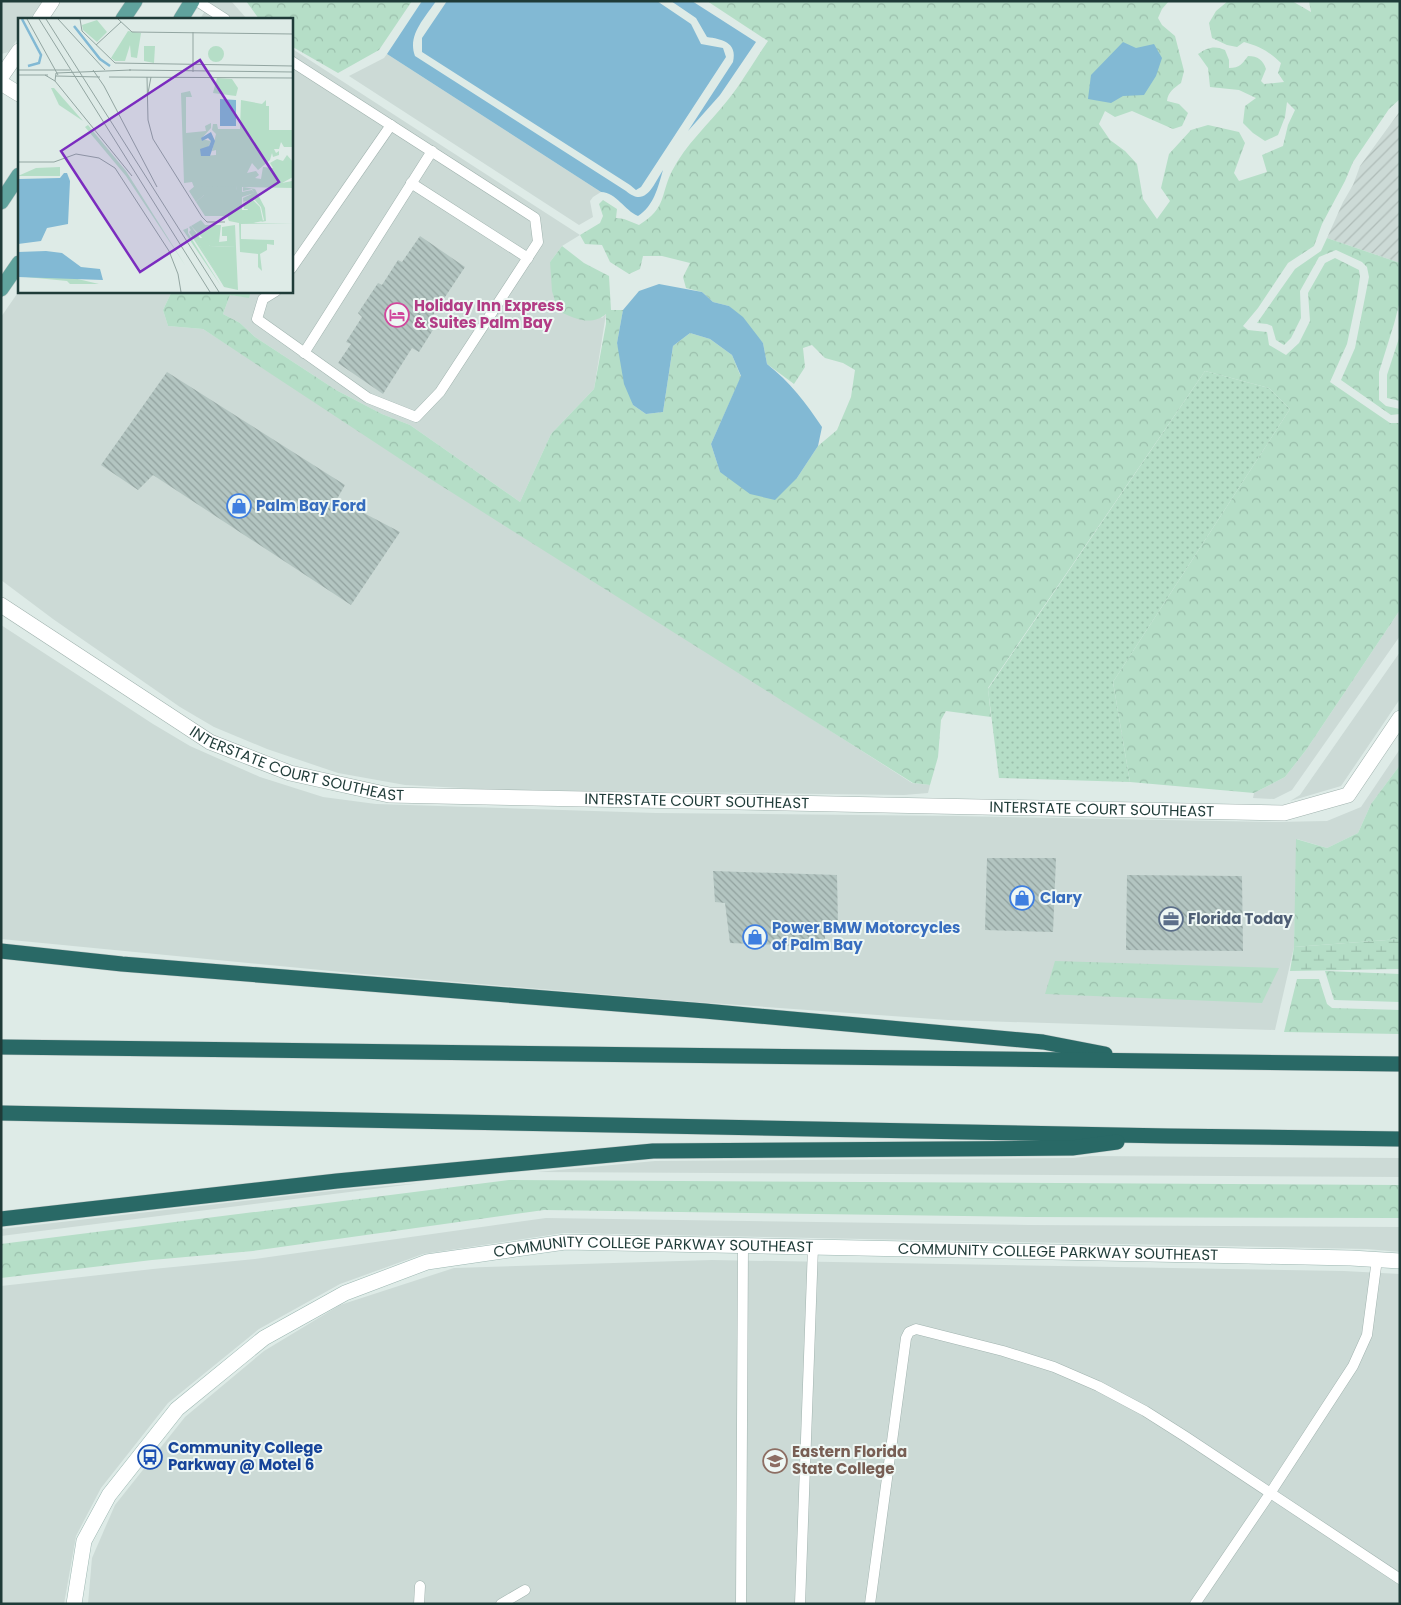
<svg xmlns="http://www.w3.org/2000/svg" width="1401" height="1605" font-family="Poppins,sans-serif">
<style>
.built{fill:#ccdad6}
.industrial{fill:url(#industrial-furrows)}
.grass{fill:url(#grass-dots)}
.forest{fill:url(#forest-crowns)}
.wetland{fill:url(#wetland-marsh)}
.water{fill:#82b9d4}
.building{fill:url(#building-back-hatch)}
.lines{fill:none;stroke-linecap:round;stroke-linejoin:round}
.lane-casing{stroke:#a1b3af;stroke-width:11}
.street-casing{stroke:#a1b3af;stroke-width:16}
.secondary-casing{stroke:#9db7b2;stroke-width:16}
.primary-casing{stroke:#c0c8c7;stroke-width:16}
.highway-casing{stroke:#c0c8c7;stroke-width:16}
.lane{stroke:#fff;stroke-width:10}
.street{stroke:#fff;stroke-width:15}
.secondary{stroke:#fff;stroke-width:15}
.primary{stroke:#60a39d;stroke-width:15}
.highway{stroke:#296966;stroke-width:15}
.labels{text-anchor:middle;stroke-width:4;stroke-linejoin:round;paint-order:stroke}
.hotel-label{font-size:15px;font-weight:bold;fill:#b23c85;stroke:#eef7f4;text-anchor:start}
.shop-label{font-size:15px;font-weight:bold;fill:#366cbe;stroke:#eef7f4;text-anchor:start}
.street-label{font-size:15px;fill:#1f3b38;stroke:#eef7f4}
.service-label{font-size:15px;font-weight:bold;fill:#4e5e75;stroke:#eef7f4;text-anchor:start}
.transit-label{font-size:15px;font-weight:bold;fill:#164399;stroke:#eef7f4;text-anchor:start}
.education-label{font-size:15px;font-weight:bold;fill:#785e54;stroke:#eef7f4;text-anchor:start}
.inset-river{fill:none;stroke:#82b9d4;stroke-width:2.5}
.inset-road{fill:none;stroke:#92a5a1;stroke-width:1}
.view{fill:#7b2cbf;fill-opacity:0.15;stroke:#7b2cbf;stroke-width:2.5}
.inset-edge{fill:none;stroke:#1f3b38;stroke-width:2.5}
</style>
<defs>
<pattern id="industrial-furrows" width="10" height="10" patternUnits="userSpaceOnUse" patternTransform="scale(1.25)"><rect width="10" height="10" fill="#ccdad6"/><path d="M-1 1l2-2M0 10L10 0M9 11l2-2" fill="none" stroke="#afbcb8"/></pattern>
<pattern id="grass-dots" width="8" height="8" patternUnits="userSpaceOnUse" patternTransform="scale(1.25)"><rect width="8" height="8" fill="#b5dec7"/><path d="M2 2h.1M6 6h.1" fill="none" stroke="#9bbfac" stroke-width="1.8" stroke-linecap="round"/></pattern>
<pattern id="forest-crowns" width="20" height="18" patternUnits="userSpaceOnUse" patternTransform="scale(1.25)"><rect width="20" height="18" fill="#b5dec7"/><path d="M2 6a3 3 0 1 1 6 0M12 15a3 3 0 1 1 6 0" fill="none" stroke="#9bbfac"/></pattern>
<pattern id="wetland-marsh" width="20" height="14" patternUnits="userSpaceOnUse" patternTransform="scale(1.25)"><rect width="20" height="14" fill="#b5dec7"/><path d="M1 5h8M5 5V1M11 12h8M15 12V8" fill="none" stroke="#9bbfac"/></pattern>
<pattern id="building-back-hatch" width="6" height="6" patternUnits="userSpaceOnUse" patternTransform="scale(1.25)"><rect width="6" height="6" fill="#b3c5c1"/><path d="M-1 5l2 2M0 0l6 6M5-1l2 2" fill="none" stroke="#91a19e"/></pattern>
</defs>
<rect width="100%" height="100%" fill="#deebe7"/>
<!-- built -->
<g class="built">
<path d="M1,1H43L30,19H19V36L9,52L1,54Z"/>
<path d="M211,1H231L247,19H200Z"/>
<path d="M291,48L580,235L562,246L550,262L602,318L606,314L594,389L551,434L520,502L410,425L382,414L336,390L255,337L240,323L223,314L230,295L248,297L251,291H291Z"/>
<path d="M387,54L601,192L593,197L590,201L593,217L579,225L349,76L384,58Z"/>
<path d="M19,291H172L163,310L168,326L203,329L912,783L930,785L928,793L904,795L501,790L405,785L338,773L267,749L214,727L180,707L53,619L1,580V317Z"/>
<path d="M1400,610V636L1292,790L1274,799L1253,798L1254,793L1285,777L1306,750Z"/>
<path d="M1,625L153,724L190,746L260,777L323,797L376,804L656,813L956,816L1276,822L1327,821L1361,807L1400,749V765L1371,804L1358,833L1327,848L1297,839L1294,947L1275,1030L948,1020L696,1002L362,974L1,939Z"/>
<path d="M1400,652V699L1341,786L1290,801L1300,795Z"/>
<path d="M1090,1156L1400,1158V1177L537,1172L655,1161L1073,1158Z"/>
<path d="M421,1183L1,1236V1229L339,1190Z"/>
<path d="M546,1218L1028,1225L1400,1227V1252L1367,1249L564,1233L423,1254L340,1284L259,1329L168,1403L101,1488L76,1536L64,1604H1V1286L153,1269L255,1259Z"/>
<path d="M712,1260L1344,1271L1400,1274V1604H88L92,1558L115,1505L185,1417L264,1351L340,1305L454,1268Z"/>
</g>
<!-- industrial -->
<path class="industrial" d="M1400,111V263L1327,238L1343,202L1353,185L1360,166Z"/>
<!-- grass -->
<path class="grass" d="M1205,371L1269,388L1290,409L1113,682L1130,782L999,778L988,689Z"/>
<!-- forest -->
<g class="forest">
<path d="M246,1H412L379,50L338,73L291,46V19H259Z"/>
<path d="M707,1H1169L1162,9L1158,18L1162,25L1175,36L1184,71L1181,83C1174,88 1168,92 1167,101L1179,104L1188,113L1182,126L1173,129L1132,111L1115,117L1105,111L1099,124L1110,140L1125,151L1137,164L1143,199L1157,219L1170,201L1161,188L1169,154L1191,130L1208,125L1239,132L1245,143L1234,173L1239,181L1267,172L1262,155L1283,146L1288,125L1295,110L1287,102L1285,117L1278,135L1265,141L1253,133L1243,123L1245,106L1256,98L1239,90L1210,87L1208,68L1198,54C1207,48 1214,45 1225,50L1229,60V68C1240,68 1242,64 1248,56C1258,56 1263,60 1266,69L1261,81L1264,84L1284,82L1278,73L1281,63C1270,52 1259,46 1244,42L1237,47L1227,45L1212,38L1209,23L1216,11L1228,1H1292L1311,12L1309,1H1400V99L1389,109L1353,162L1345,181L1322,224L1314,246L1288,263L1258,308L1243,326L1248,330L1267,332L1269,345L1286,355L1299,343L1310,321L1308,293L1325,263L1335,258L1359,270L1360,277L1357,297L1347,344L1330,382L1390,423H1400V610L1306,750L1285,777L1254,793L1130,782L1113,682L1290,409L1269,388L1205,371L988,688L991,717L946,711L941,720L938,757L930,785L913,783L432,480L203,329L168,326L163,310L172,291H251L249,298L230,295L223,314L240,323L255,337L336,390L382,414L410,425L520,502L551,434L594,389L606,324V314C591,327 574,318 558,311L552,291L550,262L562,246L584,263L609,276L611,310H623L617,343L633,405L646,414L663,412L673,346L690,333L710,339L732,355L741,377L711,444L720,472L797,478L818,446L837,430L851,397L855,370L843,363L825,358L812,345L803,348L805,367L794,384L767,364L763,343L729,306L713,302L702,292L686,288L683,277L690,263L662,256H643L640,269L629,274L610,262L602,245L585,244L580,235L600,223L603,216L599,204L603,200L617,209L616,218L624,219L639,225C667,208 660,195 672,171C686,144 708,125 727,101C742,83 754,61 768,41Z"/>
<path d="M1327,238L1400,263V301L1394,324L1379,372V400L1386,406L1400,409V414L1391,415L1341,380L1355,348L1369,277L1367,267L1362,262L1336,250L1319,257L1300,291L1301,318L1291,338L1284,345L1276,340L1272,326L1267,324L1257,323L1295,269L1321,251Z"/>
<path d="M1400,335V401L1387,398V375Z"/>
<path d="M1400,765V939L1294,947L1296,839L1327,848L1358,833L1371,804Z"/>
<path d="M1055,961L1279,968L1262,1003L1045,994Z"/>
<path d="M1325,971L1400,974V1002L1334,1000Z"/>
<path d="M1297,979H1319L1327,1004L1332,1008L1400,1010V1034L1284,1032Z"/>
<path d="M509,1180L1400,1185V1218L1027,1217L544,1210L253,1251L152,1260L1,1278V1244Z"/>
</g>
<!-- wetland -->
<path class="wetland" d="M1400,939V969L1290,971L1294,947Z"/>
<!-- water -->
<g class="water">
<path d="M422,1H436C425,18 407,35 415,56L626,191C646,208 653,185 663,170C658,187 654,206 638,216C624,210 617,193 601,192L387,54Z"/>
<path d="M447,1H657L691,24L701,44L723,48L726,57L641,187L636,190L630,185L422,52V38Z"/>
<path d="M671,1H692L756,42L720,95L688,131L733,62C738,42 721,39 707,37L696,18Z"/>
<path d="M1123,42L1136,48L1154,44L1162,58L1156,76L1144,95L1123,96L1111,103L1088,99L1091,75Z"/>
<path d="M659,284L702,292L713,302L729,306L743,317L763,343L767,364C790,382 806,403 822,427L818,446L797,478L775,500L750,494L720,472L711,444L741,376L732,355L710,339L690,333L673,346L663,412L646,414L633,405L624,384L617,343L623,310L639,291Z"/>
</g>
<!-- building -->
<g class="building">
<path d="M420,236L465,267L431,318L438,322L419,352L412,348L383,394L338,363L351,344L346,342L362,317L358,313L378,283L382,285L398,260L402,262Z"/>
<path d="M167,372L345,485L337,499L400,532L351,605L153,475L138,490L101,465Z"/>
<path d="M987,858H1056L1053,932L985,930Z"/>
<path d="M713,871L837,875L838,925L824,928L826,947L730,943L725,903L715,902Z"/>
<path d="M1127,875L1242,876L1243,951L1126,950Z"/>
</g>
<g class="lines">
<!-- lane casing -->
<g class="lane-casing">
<g id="lane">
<path d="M197,1L225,19"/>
<path d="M411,183L528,258"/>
<path d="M291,269L391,125"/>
<path d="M276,291L263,299L257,319L368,398L416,417L440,392L538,242L535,218L291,61"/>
<path d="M304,353L432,151"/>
<path d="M419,1604L420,1586"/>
<path d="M501,1604L525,1590"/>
<path d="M741,1604L743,1246"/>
<path d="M800,1604L813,1247"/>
<path d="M870,1604L906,1338L909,1332L916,1329L1003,1351L1054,1367L1098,1386L1145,1411L1186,1437L1400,1579"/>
<path d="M1195,1604L1271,1492L1353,1366L1367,1335L1377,1259"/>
</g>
</g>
<!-- street casing -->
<g class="street-casing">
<g id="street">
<path d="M40,19L52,1"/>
<path d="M1,77L19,51"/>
<path d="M1,83L19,94"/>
<path id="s1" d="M1,605L210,742L290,773L389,795L1284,813L1348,795L1400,718"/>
</g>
</g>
<!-- secondary casing -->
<g class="secondary-casing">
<g id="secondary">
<path id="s2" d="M74,1604L84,1541L109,1495L177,1409L264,1338L345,1293L427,1262L565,1242L1351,1258L1400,1261"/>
</g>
</g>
<!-- primary casing -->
<g class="primary-casing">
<g id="primary">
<path d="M123,19L135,1"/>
<path d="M181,19L192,1"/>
<path d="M1,202L19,175"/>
<path d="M1,289L19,263"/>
</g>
</g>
<!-- highway casing -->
<g class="highway-casing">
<g id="highway">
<path d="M1,951L122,964L705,1011L1043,1042L1105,1054"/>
<path d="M1,1047L1400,1064"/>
<path d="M1,1113L1168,1136L1400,1139"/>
<path d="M1,1219L337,1181L653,1151L1072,1148L1117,1142"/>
</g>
</g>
<!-- lane -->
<use href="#lane" class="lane"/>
<!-- street -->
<use href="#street" class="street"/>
<!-- secondary -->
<use href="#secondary" class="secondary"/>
<!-- primary -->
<use href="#primary" class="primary"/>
<!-- highway -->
<use href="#highway" class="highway"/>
</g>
<!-- icons -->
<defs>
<g id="hotel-ring" transform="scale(1.25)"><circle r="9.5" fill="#eef7f4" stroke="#d1479c" stroke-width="1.5"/><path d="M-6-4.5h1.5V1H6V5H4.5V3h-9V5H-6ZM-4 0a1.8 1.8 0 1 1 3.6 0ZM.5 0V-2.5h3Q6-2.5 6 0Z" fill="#d1479c"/></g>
<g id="shop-ring" transform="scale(1.25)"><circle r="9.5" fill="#eef7f4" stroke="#3f7fe0" stroke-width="1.5"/><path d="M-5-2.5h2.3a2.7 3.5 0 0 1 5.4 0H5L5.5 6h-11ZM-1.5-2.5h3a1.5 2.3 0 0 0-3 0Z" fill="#3f7fe0"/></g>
<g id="office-ring" transform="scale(1.25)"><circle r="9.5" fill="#eef7f4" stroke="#5c6f8a" stroke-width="1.5"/><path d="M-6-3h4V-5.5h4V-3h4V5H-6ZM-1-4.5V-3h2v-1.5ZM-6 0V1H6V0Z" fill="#5c6f8a"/></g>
<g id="bus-ring" transform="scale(1.25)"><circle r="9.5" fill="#eef7f4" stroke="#1a4fb4" stroke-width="1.5"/><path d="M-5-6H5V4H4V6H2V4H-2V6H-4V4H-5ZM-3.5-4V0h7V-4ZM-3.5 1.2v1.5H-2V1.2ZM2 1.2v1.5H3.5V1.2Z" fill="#1a4fb4"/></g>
<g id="university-ring" transform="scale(1.25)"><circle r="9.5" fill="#eef7f4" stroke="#8d6e63" stroke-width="1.5"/><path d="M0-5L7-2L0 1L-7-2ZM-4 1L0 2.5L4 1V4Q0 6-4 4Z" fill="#8d6e63"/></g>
</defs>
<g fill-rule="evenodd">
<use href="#hotel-ring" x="397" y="315"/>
<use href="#shop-ring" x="239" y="506"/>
<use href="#shop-ring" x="1022" y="898"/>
<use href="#office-ring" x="1171" y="919"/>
<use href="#shop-ring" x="755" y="937"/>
<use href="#bus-ring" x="150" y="1457"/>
<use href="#university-ring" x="775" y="1461"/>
</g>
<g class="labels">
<!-- hotel labels -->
<g class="hotel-label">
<text x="414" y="311">Holiday Inn Express<tspan x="414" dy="17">&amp; Suites Palm Bay</tspan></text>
</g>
<!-- shop labels -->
<g class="shop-label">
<text x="256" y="511">Palm Bay Ford</text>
<text x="1040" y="903">Clary</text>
<text x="772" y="933">Power BMW Motorcycles<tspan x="772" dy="17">of Palm Bay</tspan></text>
</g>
<!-- street labels -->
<g class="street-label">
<text dy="5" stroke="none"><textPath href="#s1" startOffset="340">INTERSTATE COURT SOUTHEAST</textPath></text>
<text dy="5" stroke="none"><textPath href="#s1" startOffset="745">INTERSTATE COURT SOUTHEAST</textPath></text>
<text dy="5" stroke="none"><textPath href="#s1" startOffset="1150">INTERSTATE COURT SOUTHEAST</textPath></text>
<text dy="5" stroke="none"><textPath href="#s2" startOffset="746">COMMUNITY COLLEGE PARKWAY SOUTHEAST</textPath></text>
<text dy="5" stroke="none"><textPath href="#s2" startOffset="1151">COMMUNITY COLLEGE PARKWAY SOUTHEAST</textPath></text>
</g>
<!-- service labels -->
<g class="service-label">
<text x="1188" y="924">Florida Today</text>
</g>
<!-- transit labels -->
<g class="transit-label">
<text x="168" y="1453">Community College<tspan x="168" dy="17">Parkway @ Motel 6</tspan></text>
</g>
<!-- education labels -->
<g class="education-label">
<text x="792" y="1457">Eastern Florida<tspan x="792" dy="17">State College</tspan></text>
</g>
</g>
<!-- overview -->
<g transform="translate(18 18)">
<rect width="275" height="275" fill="#deebe7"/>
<path d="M178,167L218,168L220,177H186L178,184L171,173Z" fill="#b5dec7"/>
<path d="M79,2L89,14L79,24L65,12L64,7ZM110,13L123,15L119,40L113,39L112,27L107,43H97L93,40ZM126,28H137L136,45L126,43ZM190 36a8 8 0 1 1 16 0a8 8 0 1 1-16 0ZM199,60L214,61L220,70L218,78L195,75ZM33,70H36L65,103L41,87ZM172,73L174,79H168V115L188,113L187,108L193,105V110L183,121L193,123L186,138L198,137V132L194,133L198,116L194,112L195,106H199L200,111H222L223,82L244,86L248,82V88H251V112H275L274,129H266L263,124L261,131H256L258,135L261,133V137L255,139L254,135L252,142L240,152L234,145L229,155L238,153L241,157L237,160L243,161L245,149L255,150L252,145L259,141L265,143L269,137L275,144V159L264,165L274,163L275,170L224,169V174L234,172L236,175L224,179V192H230L226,185L235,182L242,189L245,203L235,205H275L223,206V221L256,222V227L249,226V232L242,236L244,253L240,249V236L222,234L221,205L211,203L209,198H187L178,184L186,177H219L218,168L176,169L174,164L166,165L163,75ZM70,107L108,153L167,247L108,158L67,109ZM225,169L237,171L247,190L248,203L243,204L246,202L243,189L236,181L225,184L230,191H226L225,180L236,175L234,171L225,173ZM183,202L187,207H203L201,224L209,223V218H204V209L217,207L218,229L192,228L173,208ZM170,210V215L203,268L165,212ZM173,212L206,268L171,214ZM8,259H51L81,266H52L49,263Z" fill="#b5dec7"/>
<path d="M42,149V158H0L18,150ZM173,208L182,220H188L192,228L218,229L220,272L206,269L171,209Z" fill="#b5dec7"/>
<path d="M202,81L218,82V108H202ZM193,114L197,123L192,138H183L182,131L191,128L193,123L190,120L184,123L183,120ZM46,155H49L52,163L50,206L29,210L23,223L0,226V161L42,160ZM28,233L44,235L63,249L82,251L85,262L0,259V234Z" fill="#82b9d4"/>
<path class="inset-river" d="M4,1L23,37L21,45L10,48M56,8L82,41L92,48"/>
<path class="inset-road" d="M9,1L40,57M21,1L192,274M28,1L201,274M40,1L87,52M62,1L64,13L97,45L275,48M100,1L114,14L275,16M78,27L103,4M0,52H52M75,52L86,68L139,169M111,52L275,54M175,54V14M0,57H30M27,57L37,63L114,158M38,58L82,59M91,59L275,60M129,59L130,102L135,121L184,199L189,204H207M37,63L38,55L113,52M130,75L133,59M0,144H36L58,136L81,140L97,150L151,233L160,256L163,274"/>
<path class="view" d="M182,42L261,164L122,254L43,133Z"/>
<rect width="275" height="275" class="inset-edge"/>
</g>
<!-- border -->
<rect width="1401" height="1605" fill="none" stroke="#1f3b38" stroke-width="5"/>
</svg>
